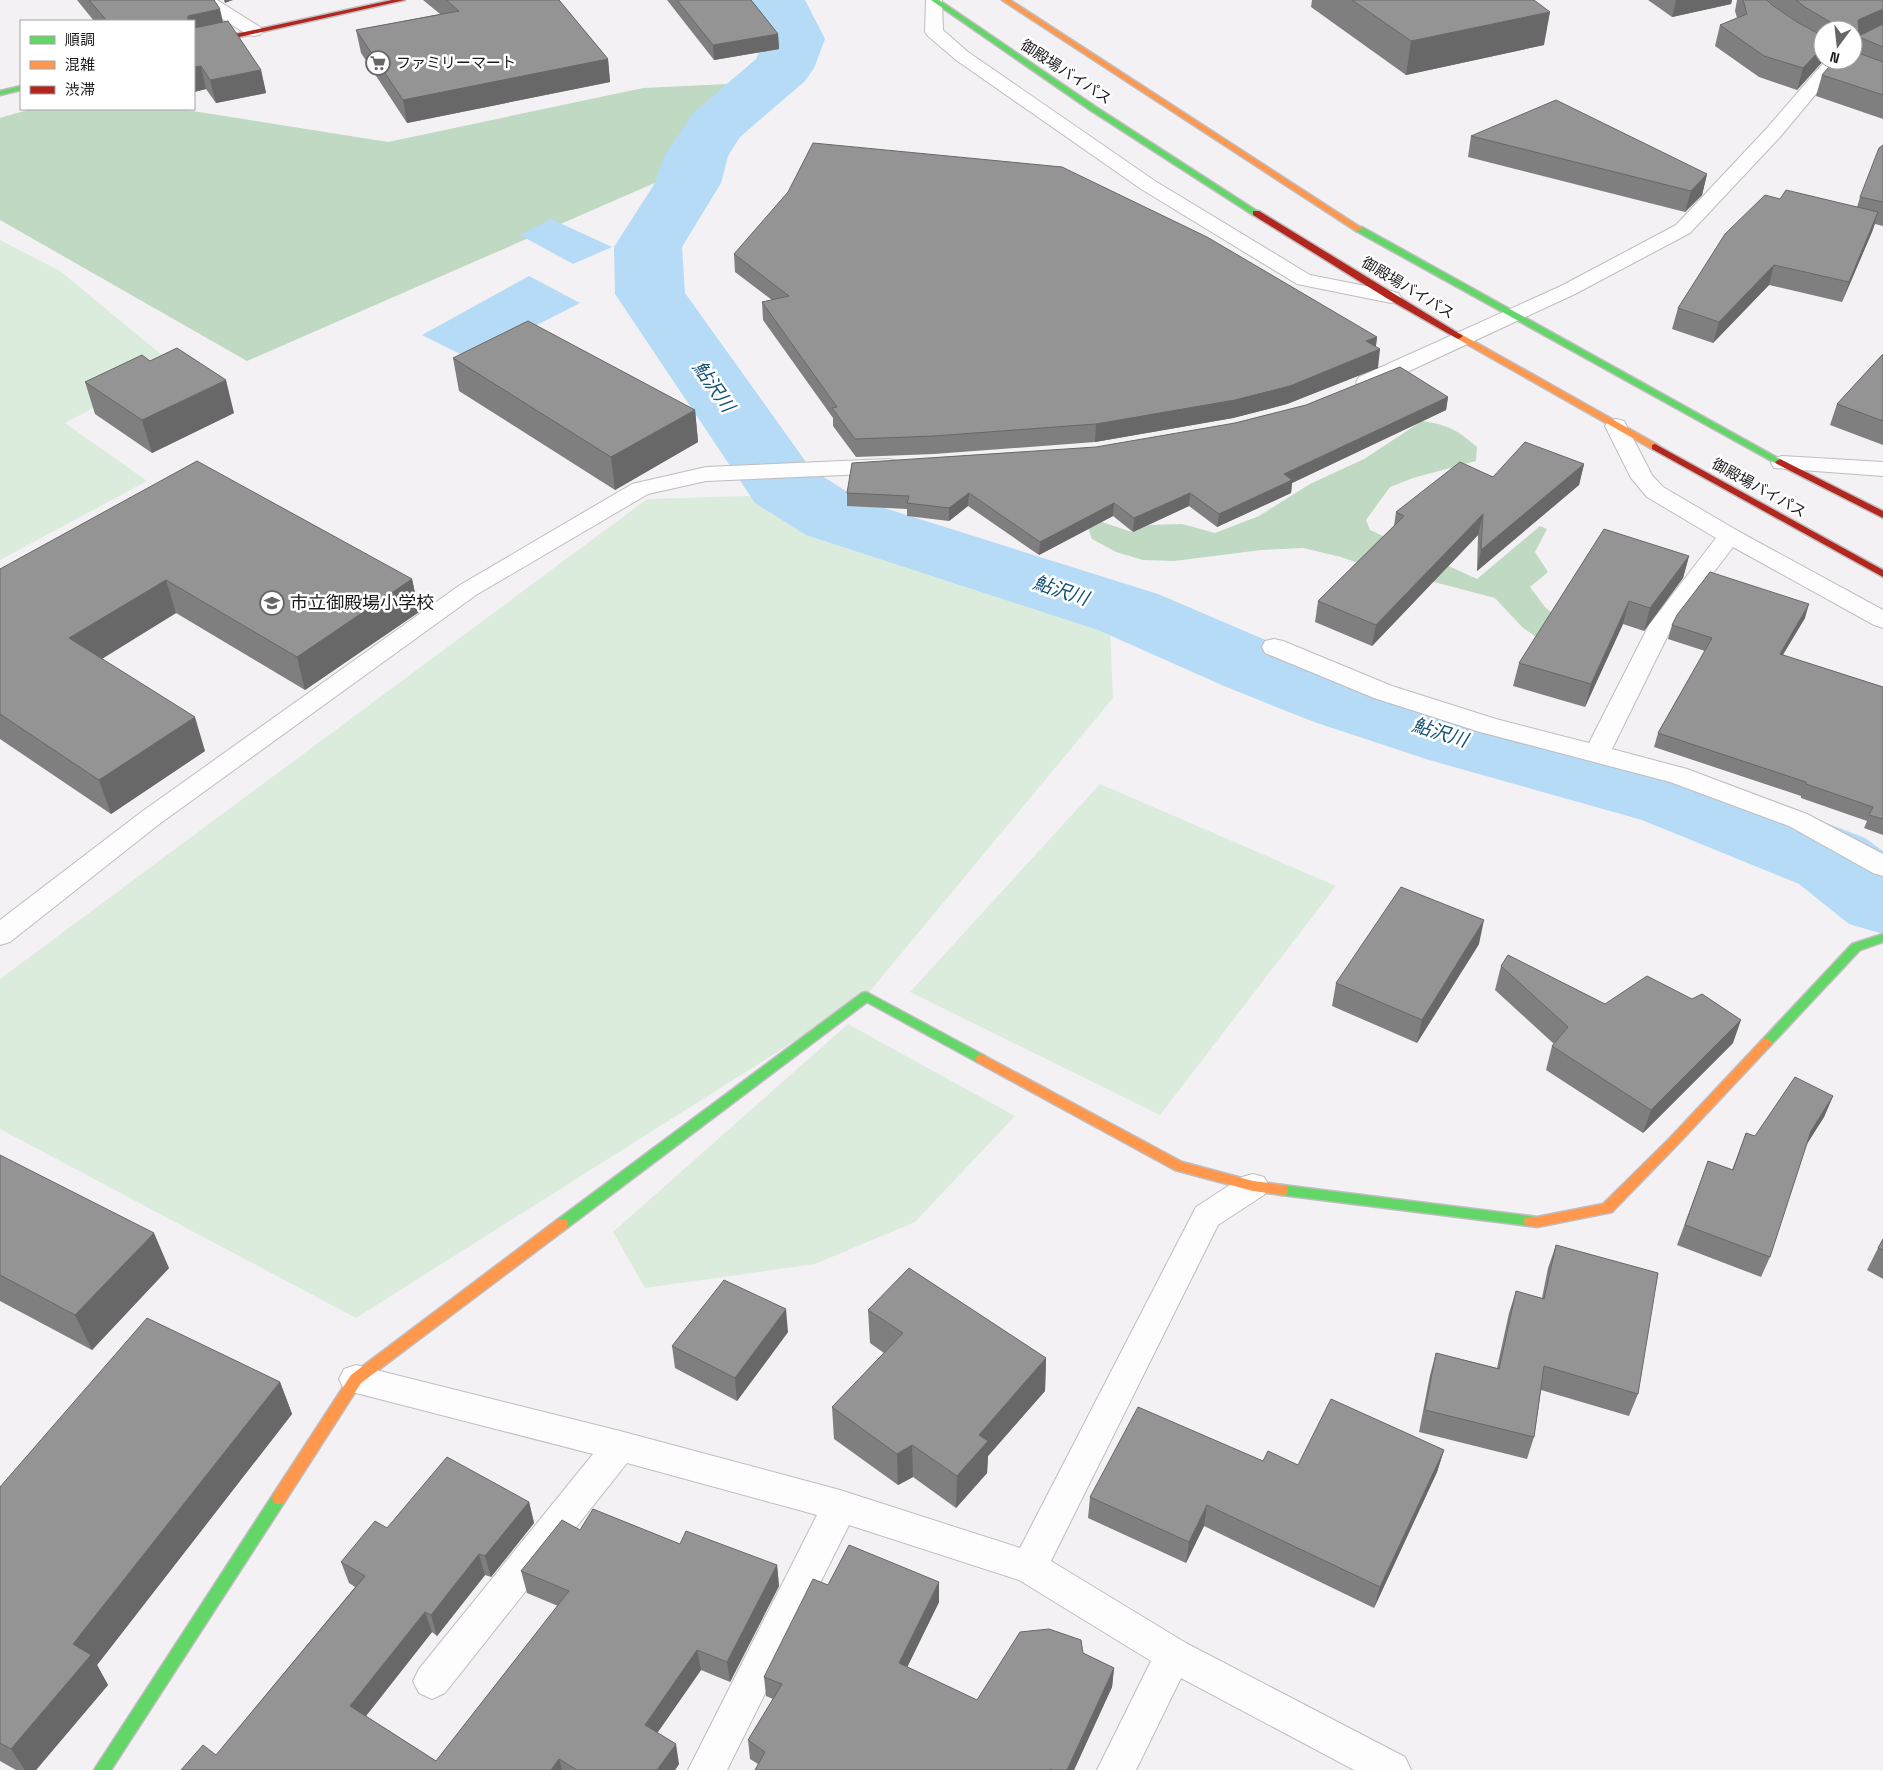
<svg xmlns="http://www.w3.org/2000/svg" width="1883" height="1770" font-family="'Space Grotesk','Noto Sans JP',sans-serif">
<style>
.green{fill:#dbecdd}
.forest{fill:#bfd9c3}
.water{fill:#b5dbf7}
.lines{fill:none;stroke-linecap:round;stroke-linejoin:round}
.river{fill:#b5dbf7;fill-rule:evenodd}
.street-casing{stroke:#bfbdbf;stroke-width:2}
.fast-casing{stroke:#bfbdbf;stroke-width:3}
.slow-casing{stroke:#bfbdbf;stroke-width:3}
.jam-casing{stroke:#bfbdbf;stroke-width:3}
.street{fill:#fdfdfd;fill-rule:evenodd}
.fast{fill:#63d668;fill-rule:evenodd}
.slow{fill:#ff974d;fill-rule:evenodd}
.jam{fill:#b3261e;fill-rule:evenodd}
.wall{fill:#807f80}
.shaded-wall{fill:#686868}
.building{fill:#959495;stroke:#686868}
.labels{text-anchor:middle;stroke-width:5;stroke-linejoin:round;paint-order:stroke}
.far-poi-label{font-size:15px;fill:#1b191b;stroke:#fff;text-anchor:start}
.far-street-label{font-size:15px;fill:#1b191b;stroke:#fff}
.poi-label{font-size:18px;fill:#1b191b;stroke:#fff;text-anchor:start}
.water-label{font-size:19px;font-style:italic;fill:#145378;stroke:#fff}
</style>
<rect width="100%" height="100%" fill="#f4f1f4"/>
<!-- green -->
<g class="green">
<path d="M0,240L60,271L174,365L65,423L147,481L0,560Z"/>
<path d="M748,496L1110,625L1113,698L866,996L356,1318L0,1129V979L647,499Z"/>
<path d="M1100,784L1336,886L1160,1115L910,992Z"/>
<path d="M848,1024L1015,1116L915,1222L815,1264L645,1288L613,1232Z"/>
</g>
<!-- forest -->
<g class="forest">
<path d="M748,83L666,178L247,361L0,220V118L31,109H180L388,142L643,88Z"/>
<path d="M1422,421C1449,425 1457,430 1477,447L1476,461L1413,478L1390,487L1366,520L1370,530L1477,579L1540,526L1547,529L1535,552L1548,572L1530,587L1545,607L1591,646L1542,641L1522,627L1495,598L1434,582L1400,578L1341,557L1303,548L1261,550L1174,561L1143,560L1116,552L1092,539L1088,528L1096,520L1132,532L1148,525L1182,524L1215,533L1259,516L1310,484L1364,459Z"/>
</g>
<!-- water -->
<g class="water">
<path d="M551,219L612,247L573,264L520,235Z"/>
<path d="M529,276L580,303L470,359L422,335Z"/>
</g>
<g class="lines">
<!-- river -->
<path class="river" d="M747,0H805L825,39L814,68L805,81L740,137L728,156L721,183L682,247L685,293L811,469L862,501L1158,594L1284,648L1376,682L1487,717L1706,776L1865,838L1883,851V934L1849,924L1799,884L1642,820L1429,760L1314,722L1224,686L1098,630L806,535L755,503L615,294L614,247L655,183L664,156L694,112L756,59L765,39L755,13Z"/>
<!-- street casing -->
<g class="street-casing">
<g id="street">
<path d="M197,0H217L260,27L263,31L260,35L254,36L248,35L199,4Z"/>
<path d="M926,0H942L943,30L968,52L1155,181L1310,275L1391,291L1398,293L1401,297L1398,301L1391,303L1297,284L1141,189L956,60L928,36L925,32Z"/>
<path d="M1826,60H1844L1781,136L1690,233L1575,294L1375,387L1367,388L1359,387L1356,382L1359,377L1561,286L1676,225L1767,128Z"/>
<path d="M1616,419L1624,421L1652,475L1663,487L1738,531L1883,610V628L1874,625L1733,547L1672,627L1612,749L1687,769L1807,814L1883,854V876L1873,873L1789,826L1670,782L1480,732L1374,698L1265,653L1262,647L1265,641L1274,639L1283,641L1392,686L1496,719L1589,743L1649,625L1716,538L1647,497L1631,478L1605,426L1608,421Z"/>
<path d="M1782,456L1883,462V476L1774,468L1771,463L1774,458Z"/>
<path d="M889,459L897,461L900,466L897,471L889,473L706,481L648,494L476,595L158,825L10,942L0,945V920L140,813L460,585L632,484L706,467Z"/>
<path d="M1253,1174L1264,1177L1269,1186L1264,1195L1218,1225L1051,1561L1186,1643L1405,1757L1411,1770H1354L1181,1678L1136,1770H1097L1151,1661L1019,1580L849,1525L727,1770H688L817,1515L627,1463L445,1693L432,1699L419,1693L413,1681L419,1669L593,1454L356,1393L344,1389L339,1379L344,1369L356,1365L620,1431L840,1490L1020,1548L1196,1207L1242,1177Z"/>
</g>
</g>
<!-- fast casing -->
<g class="fast-casing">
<g id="fast">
<path d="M931,0H939L1096,107L1260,213L1253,215L1090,110Z"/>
<path d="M21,86V90L0,95V91Z"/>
<path d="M1356,227H1362L1785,462L1783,464H1777L1356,231Z"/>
<path d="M1883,934V942L1860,950L1770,1046H1762L1760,1043L1762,1040L1852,944Z"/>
<path d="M866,992L985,1056L987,1059L985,1062H977L867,1002L567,1228L562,1229L557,1228L556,1224L557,1220L862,993Z"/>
<path d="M1282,1185L1530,1216L1535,1217L1536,1221L1535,1225L1530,1226L1282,1195L1277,1194L1276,1190L1277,1186Z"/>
<path d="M279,1492L284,1493L286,1498L284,1503L111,1770H94L274,1493Z"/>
</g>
</g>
<!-- slow casing -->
<g class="slow-casing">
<g id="slow">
<path d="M1002,0H1010L1363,229L1356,231Z"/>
<path d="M1459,333L1658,445L1660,447L1655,450L1652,449L1456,338L1455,336Z"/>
<path d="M1766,1038L1770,1040L1772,1043L1770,1046L1677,1145L1612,1212L1537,1227L1525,1225L1524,1221L1525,1217H1537L1603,1204L1669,1139L1762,1040Z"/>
<path d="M981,1054L1182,1162L1253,1181L1282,1185L1287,1186L1288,1190L1287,1194L1282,1195L1253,1191L1175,1170L977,1062L975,1059L977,1056Z"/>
<path d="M562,1219L567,1220L568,1224L567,1228L361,1383L284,1503L279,1504L274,1503L272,1498L274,1493L351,1375L557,1220Z"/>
</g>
</g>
<!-- jam casing -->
<g class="jam-casing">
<g id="jam">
<path d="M392,0H405L194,47V43Z"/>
<path d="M1253,211H1259L1463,336L1459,339L1456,338L1388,299L1253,215Z"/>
<path d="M1655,444L1883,570V577L1652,449V445Z"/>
<path d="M1780,459L1883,511V518L1777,464L1775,462Z"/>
</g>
</g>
<!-- street -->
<use href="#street" class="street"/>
<!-- fast -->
<use href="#fast" class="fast"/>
<!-- slow -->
<use href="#slow" class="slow"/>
<!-- jam -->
<use href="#jam" class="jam"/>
</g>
<!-- wall -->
<g class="wall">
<path d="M77,0H214L223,22L261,70L266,93L216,103L206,89L194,92V21H94Z"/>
<path d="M423,0H559L608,59L610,82L407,123L361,53L356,30L440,14Z"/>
<path d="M667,0H751L778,34L779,49L714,60Z"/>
<path d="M1312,0H1534L1544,45L1406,75L1311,7Z"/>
<path d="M1648,0H1732L1731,4L1672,17Z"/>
<path d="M1737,0H1883V119L1816,96L1822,75L1853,60V30H1823V60H1824L1797,90L1759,77L1715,46L1720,25L1737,18L1735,11Z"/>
<path d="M1471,136L1707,174L1702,195L1685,212L1468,157Z"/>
<path d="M1883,145V226L1875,224L1872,232L1842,302L1769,285L1713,343L1672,329L1678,308L1780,199L1857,207L1860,197Z"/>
<path d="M734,254L1377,337L1376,346L1378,368L1287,404L1233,418L1095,442L934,454L856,457L833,426V418L763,320L762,302L772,300L735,272Z"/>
<path d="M1883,354V445L1830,425L1837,404Z"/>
<path d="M453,358L695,410L698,442L615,490L459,391Z"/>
<path d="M85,382L234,413L152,453L95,414Z"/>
<path d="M1448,397L1446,410L1292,483L1291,493L1217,527L1189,506L1133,532L1113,516L1039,555L968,506L949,521L907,516V509L847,506V493Z"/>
<path d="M1584,464L1579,485L1477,571L1478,535L1372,646L1315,622L1318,601L1394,526L1396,512L1493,477Z"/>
<path d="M1689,556L1683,578L1644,631L1623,624L1585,707L1513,686L1519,663Z"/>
<path d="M0,569L412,579L419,612L305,690L176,613L102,659L205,751L111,814L0,739Z"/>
<path d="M1805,618L1783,655L1883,687V835L1864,828L1867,821L1801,798V796L1654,747L1658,733L1705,651L1668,639L1672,625Z"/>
<path d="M1479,944L1417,1043L1332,1006L1336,983Z"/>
<path d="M1501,966L1605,1004L1692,999L1733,1043L1643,1133L1546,1070L1552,1046L1554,1044L1495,990Z"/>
<path d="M1833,1096L1824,1117L1806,1145L1770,1257L1761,1277L1677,1245L1708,1161L1732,1170L1746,1133L1755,1136Z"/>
<path d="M0,1155L169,1268L92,1350L0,1301Z"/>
<path d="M1883,1239V1279L1867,1270L1878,1248Z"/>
<path d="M1556,1245L1638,1394L1629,1416L1541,1390L1534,1437L1527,1459L1419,1432L1430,1375L1436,1353L1497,1368L1509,1313L1516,1291L1542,1298L1548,1268Z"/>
<path d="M868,1310L1046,1358L1045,1391L988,1456L987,1473L956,1508L913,1477L898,1485L834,1439L832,1407L884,1353L870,1343Z"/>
<path d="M788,1332L737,1401L675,1368L672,1346Z"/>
<path d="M280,1382L292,1414L97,1665L108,1685L36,1770H16L0,1761V1487Z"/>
<path d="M1444,1450L1437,1472L1374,1608L1204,1526L1186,1563L1088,1518L1090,1497L1263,1461L1298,1465Z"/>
<path d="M529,1502L534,1523L491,1577L485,1575L437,1636L432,1632L366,1716L436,1761L558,1606L527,1593L521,1571L580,1530L680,1544L777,1565L779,1586L730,1682L701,1670L657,1733L679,1764L675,1770H181L216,1755L355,1587L349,1583L341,1562L387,1528Z"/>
<path d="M939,1582V1602L907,1667L977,1700L1083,1653L1114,1668L1112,1687L1074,1770H755L758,1764L750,1759L748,1740L773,1699L766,1696L764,1677L828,1585Z"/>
</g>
<!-- shaded-wall -->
<g class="shaded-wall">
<path d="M224,0H233L225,3Z"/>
<path d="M1676,0H1732L1731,4L1672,17Z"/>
<path d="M220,9L225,31L194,38V21H188V16Z"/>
<path d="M1883,9V27L1859,37L1858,20Z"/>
<path d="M1550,12L1544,45L1406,75L1411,41Z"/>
<path d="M778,34L779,49L714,60L713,45Z"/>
<path d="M1823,47V60H1824L1797,90L1803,68Z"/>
<path d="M608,59L610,82L407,123L403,100Z"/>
<path d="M201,66L206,89L194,92V67Z"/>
<path d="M261,70L266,93L216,103L210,80Z"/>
<path d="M1707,174L1702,195L1685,212L1691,191Z"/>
<path d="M1878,212L1872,232L1842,302L1849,282Z"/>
<path d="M1774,265L1769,285L1713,343L1719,322Z"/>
<path d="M1377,337L1375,351L1380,349L1378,368L1287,404L1233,418L1095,442L1096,424Z"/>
<path d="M226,380L234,413L152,453L142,420Z"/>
<path d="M1448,397L1446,410L1292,483L1291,493L1217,527L1219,514L1284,474Z"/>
<path d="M695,410L698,442L615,490L611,457Z"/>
<path d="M1584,464L1579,485L1477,571L1481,550Z"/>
<path d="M969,493L968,506L949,521V508Z"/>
<path d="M1190,493L1189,506L1133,532L1134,518Z"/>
<path d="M1114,503L1113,516L1039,555L1040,542Z"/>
<path d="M1483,514L1478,535L1372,646L1376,625Z"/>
<path d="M1689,556L1683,578L1644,631L1650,608Z"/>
<path d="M412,579L419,612L305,690L297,657Z"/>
<path d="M166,580L176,613L80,672L69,638Z"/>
<path d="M1629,601L1623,624L1585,707L1591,684Z"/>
<path d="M1809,604L1805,618L1775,667L1780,654Z"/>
<path d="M195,717L205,751L111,814L99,780Z"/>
<path d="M1484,920L1479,944L1417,1043L1422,1020Z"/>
<path d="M1741,1020L1733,1043L1643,1133L1651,1110Z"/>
<path d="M1833,1096L1824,1117L1802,1152L1811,1131Z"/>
<path d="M154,1233L169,1268L92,1350L75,1315Z"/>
<path d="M786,1309L788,1332L737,1401L735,1378Z"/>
<path d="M1046,1358L1045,1391L988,1456L987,1473L956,1508L957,1476L979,1435Z"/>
<path d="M280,1382L292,1414L97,1665L108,1685L36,1770H25L11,1749L73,1644Z"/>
<path d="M912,1445L913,1477L898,1485L897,1454Z"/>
<path d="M1444,1450L1437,1472L1374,1608L1380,1587Z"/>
<path d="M529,1502L534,1523L491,1577L485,1556Z"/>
<path d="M1207,1505L1204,1526L1186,1563L1189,1542Z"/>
<path d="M479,1554L485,1575L437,1636L431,1615Z"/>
<path d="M777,1565L779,1586L730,1682L727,1662Z"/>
<path d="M939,1582V1602L900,1682L899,1663Z"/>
<path d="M425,1612L432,1632L358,1726L350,1706Z"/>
<path d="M697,1650L701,1670L649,1745L645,1725Z"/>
<path d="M1114,1668L1112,1687L1074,1770H1067Z"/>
<path d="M676,1744L679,1764L675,1770H657Z"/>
<path d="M559,1759L562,1770H551Z"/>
</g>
<!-- building -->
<g class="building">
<path d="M89,0H214L220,9L188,16V21H107Z"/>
<path d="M446,0H559L608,59L403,100L356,30L459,11Z"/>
<path d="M677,0H751L778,34L713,45Z"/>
<path d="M1352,0H1534L1550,12L1411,41Z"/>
<path d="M1743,0H1767L1772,5L1797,22L1819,34L1823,35V47L1803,68L1764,56L1720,25L1747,14Z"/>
<path d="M1796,0H1883V9L1858,20L1859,36L1883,24V47L1859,37H1853V30H1830V22L1805,7Z"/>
<path d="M228,21L261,70L210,80L201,66L194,67V28Z"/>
<path d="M1853,51L1883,62V95L1822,75L1835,60H1853Z"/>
<path d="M1556,100L1707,174L1691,191L1471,136Z"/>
<path d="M813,143L1062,167L1207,237L1377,337L1366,341L1380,349L1290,386L1235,400L1096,424L934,436L855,439L832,408L837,407L762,302L789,296L734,254L788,192Z"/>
<path d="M1883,145V202L1860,197L1879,148Z"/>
<path d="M1786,190L1878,212L1849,282L1774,265L1719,322L1678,308L1725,234L1765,195L1780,199Z"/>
<path d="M528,321L695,410L611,457L453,358Z"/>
<path d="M177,348L226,380L142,420L85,382L142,355L150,361Z"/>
<path d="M1883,354V421L1837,404Z"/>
<path d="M1400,367L1448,397L1284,474L1292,480L1219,514L1190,493L1134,518L1114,503L1040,542L969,493L949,508L907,503L909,496L847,493L852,463L1096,447L1235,423L1306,405Z"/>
<path d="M1525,442L1584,464L1481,550L1483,514L1376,625L1318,601L1404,516L1396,512L1460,462L1493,477Z"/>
<path d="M197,461L412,579L297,657L166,580L69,638L195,717L99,780L0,714V569Z"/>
<path d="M1604,529L1689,556L1650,608L1629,601L1591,684L1519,663Z"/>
<path d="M1710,572L1809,604L1780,654L1883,687V819L1869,815L1873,807L1806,784V782L1658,733L1712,638L1672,625L1677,615Z"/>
<path d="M1401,887L1484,920L1422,1020L1336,983Z"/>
<path d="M1508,955L1605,1004L1647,976L1692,999L1702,994L1741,1020L1651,1110L1552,1046L1568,1027L1501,966Z"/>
<path d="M1795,1077L1833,1096L1811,1131L1770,1257L1685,1225L1708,1161L1733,1170L1746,1133L1755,1136Z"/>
<path d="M0,1155L154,1233L75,1315L0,1275Z"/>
<path d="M1883,1239V1250L1878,1248Z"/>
<path d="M1556,1245L1658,1273L1638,1394L1544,1366L1534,1437L1425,1410L1436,1353L1499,1369L1516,1291L1544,1299Z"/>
<path d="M909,1268L1046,1358L979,1435L988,1441L957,1476L912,1445L897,1454L832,1407L903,1333L868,1310Z"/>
<path d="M724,1280L786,1309L735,1378L672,1346Z"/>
<path d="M147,1318L280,1382L73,1644L91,1655L11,1749L0,1743V1487Z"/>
<path d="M1331,1399L1444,1450L1380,1587L1207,1505L1189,1542L1090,1497L1138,1407L1263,1461L1268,1451L1298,1465Z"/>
<path d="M447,1457L529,1502L485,1556L479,1554L431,1615L425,1612L350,1706L436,1761L569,1591L521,1571L562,1520L580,1530L593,1509L680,1544L686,1531L777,1565L727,1662L697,1650L645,1725L676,1744L657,1770H577L559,1759L551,1770H181L203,1745L216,1755L365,1576L341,1562L375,1521L387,1528Z"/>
<path d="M849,1545L939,1582L899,1663L977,1700L1020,1632L1049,1629L1081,1640L1083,1653L1114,1668L1067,1770H1052L1050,1769V1770H755L765,1752L748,1740L782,1684L764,1677L813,1579L828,1585Z"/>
</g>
<!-- icons -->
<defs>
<g id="supermarket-ring" transform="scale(1.25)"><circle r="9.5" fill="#fff" stroke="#676567" stroke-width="1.5"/><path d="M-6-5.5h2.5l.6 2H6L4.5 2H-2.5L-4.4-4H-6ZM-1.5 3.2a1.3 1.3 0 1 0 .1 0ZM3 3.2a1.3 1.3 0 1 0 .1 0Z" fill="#676567"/></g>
<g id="school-ring" transform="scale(1.25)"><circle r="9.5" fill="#fff" stroke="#676567" stroke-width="1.5"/><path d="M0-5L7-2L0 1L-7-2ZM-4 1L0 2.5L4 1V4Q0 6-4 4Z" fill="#676567"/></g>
</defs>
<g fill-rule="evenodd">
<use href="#supermarket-ring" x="378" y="63"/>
<use href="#school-ring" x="272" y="603"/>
</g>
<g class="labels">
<!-- far-poi labels -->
<g class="far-poi-label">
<text x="396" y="68">ファミリーマート</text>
</g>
<!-- far-street labels -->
<g class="far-street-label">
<text transform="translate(1066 72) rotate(33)" y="5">御殿場バイパス</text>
<text transform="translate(1408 288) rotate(31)" y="5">御殿場バイパス</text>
<text transform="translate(1759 488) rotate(29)" y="5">御殿場バイパス</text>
</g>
<!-- poi labels -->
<g class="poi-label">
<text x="290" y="609">市立御殿場小学校</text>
</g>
<!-- water labels -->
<g class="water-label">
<text transform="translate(714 386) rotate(55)" y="7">鮎沢川</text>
<text transform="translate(1061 590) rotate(18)" y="7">鮎沢川</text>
<text transform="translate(1440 732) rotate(17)" y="7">鮎沢川</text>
</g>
</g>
<!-- legend -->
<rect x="20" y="20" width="175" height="90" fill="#ffffff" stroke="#a4a3a4"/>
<rect x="30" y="36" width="25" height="8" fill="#63d668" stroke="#a4a3a4"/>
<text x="65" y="45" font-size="15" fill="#1b191b">順調</text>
<rect x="30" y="61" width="25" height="8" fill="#ff974d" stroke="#a4a3a4"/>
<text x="65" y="70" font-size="15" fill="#1b191b">混雑</text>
<rect x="30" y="86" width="25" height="8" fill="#b3261e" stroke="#a4a3a4"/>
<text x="65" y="95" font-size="15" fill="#1b191b">渋滞</text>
<!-- north arrow -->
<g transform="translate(1838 45) rotate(195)"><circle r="24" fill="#ffffff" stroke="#a4a3a4"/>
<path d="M0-4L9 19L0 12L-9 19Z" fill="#676567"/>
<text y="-8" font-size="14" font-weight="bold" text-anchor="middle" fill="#1b191b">N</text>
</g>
</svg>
